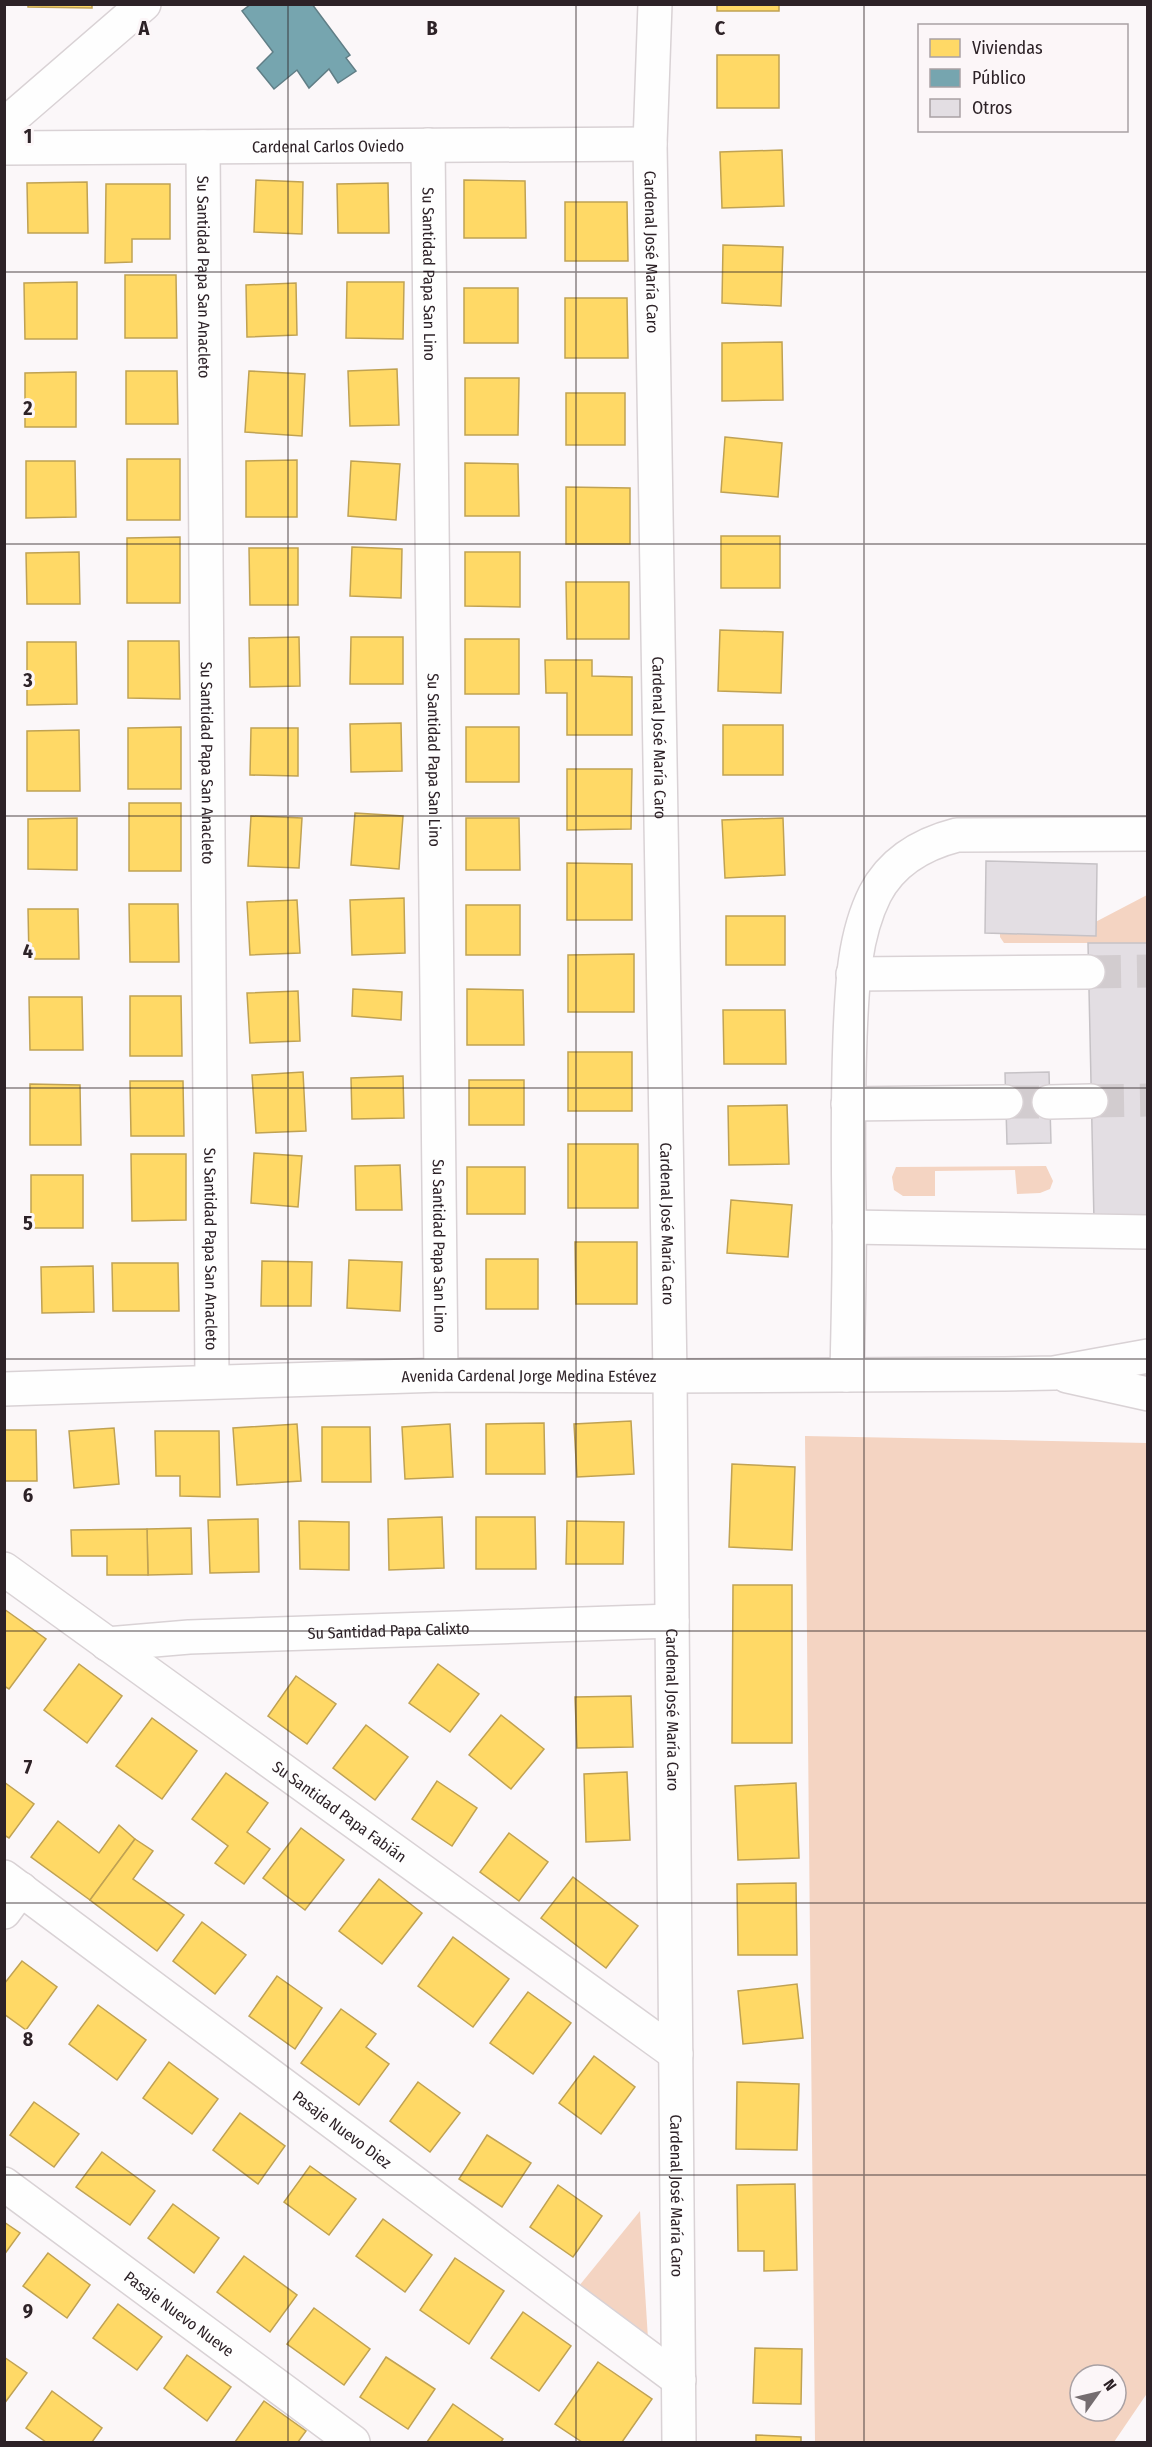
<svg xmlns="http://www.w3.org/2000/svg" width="1152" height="2447" font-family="'Fira Sans Condensed',sans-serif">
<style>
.green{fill:#f4d4c2;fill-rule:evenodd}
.homes{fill:#ffd966;stroke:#c0a253;stroke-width:1.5}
.public{fill:#76a5af;stroke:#607e86;stroke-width:1.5}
.building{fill:#e3dee3;stroke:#c6c2c6;stroke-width:1.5}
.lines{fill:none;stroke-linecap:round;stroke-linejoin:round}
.minor-tunnel{stroke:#d2cccf;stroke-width:33;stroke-dasharray:33 16;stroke-linecap:butt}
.minor-casing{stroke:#d9d2d5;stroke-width:36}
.minor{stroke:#fefefe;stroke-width:33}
.grid{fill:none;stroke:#2d2227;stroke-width:1.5;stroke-opacity:0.55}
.labels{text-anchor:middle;stroke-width:6;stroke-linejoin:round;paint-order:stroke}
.street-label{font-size:16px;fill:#2d2227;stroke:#fcf6f8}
.grid-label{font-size:20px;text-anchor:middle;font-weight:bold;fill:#2d2227;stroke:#fcf6f8;stroke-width:6;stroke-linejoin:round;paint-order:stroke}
</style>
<rect width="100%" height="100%" fill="#fbf7f9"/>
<!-- green -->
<g class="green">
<path d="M1147,895V943H1004L1000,937V930L1082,929Z"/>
<path d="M1046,1166L1053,1181L1050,1189L1040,1193L1017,1194L1015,1170L935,1171V1196H903L894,1190L892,1177L896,1167Z"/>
<path d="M805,1436L1147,1443L1148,2392L1114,2442H815ZM1080,2375H1116V2411H1080Z"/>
<path d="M640,2211L648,2339L579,2286Z"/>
</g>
<!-- homes -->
<g class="homes">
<path d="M28,4H92V8L28,7Z"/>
<rect x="717" y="4" width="62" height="7"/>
<rect x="717" y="55" width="62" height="53"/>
<path d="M782,150L784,206L722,208L720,152Z"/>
<path d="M256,180L303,182L302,234L254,232Z"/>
<path d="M464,180L525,181L526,238H464Z"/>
<path d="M87,182L88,233H28L27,183Z"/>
<path d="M388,183L389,233H338L337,184Z"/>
<path d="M106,184H170V239H132V262L105,263Z"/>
<path d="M565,202H627L628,261H565Z"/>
<path d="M723,245L783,247L781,306L722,303Z"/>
<path d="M125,275H176L177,338H125Z"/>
<path d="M77,282V339H25L24,283Z"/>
<path d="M347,282H404L403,339L346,338Z"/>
<path d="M296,283L297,335L247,337L246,285Z"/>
<rect x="464" y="288" width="54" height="55"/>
<path d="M565,298H627L628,358H565Z"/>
<path d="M782,342L783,400L722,401V343Z"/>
<path d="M397,369L399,425L350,426L348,371Z"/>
<path d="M126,371H177L178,424H126Z"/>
<path d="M249,371L305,374L302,436L245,432Z"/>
<path d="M76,372V427H25V373Z"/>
<path d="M465,378H519L518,435H465Z"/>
<rect x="566" y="393" width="59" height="52"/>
<path d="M725,437L782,443L778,497L721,492Z"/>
<rect x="127" y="459" width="53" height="61"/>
<path d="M297,460V517H246V461Z"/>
<path d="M26,461H75L76,517L26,518Z"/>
<path d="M351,461L400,464L396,520L348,516Z"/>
<path d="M465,463L518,464L519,516H465Z"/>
<path d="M566,487L630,488V544H566Z"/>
<rect x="721" y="536" width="59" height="52"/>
<path d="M180,537V603H127V538Z"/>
<path d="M352,547L402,549L401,598L350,596Z"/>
<path d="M249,548H298V605H250Z"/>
<path d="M79,552L80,604H27L26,553Z"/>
<path d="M465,552H520V607L465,606Z"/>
<path d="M566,582H629V639H567Z"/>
<path d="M720,630L783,632L781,693L718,691Z"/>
<path d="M299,637L300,686L250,687L249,638Z"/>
<path d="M351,637H403V684H350Z"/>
<rect x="465" y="639" width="54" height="55"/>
<path d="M128,641H179L180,699L128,698Z"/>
<path d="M27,642H76L77,704L27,705Z"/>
<path d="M545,660H592V676L632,677V735H567V693H546Z"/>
<path d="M401,723L402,771L351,772L350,724Z"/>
<rect x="723" y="725" width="60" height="50"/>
<path d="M181,727V789H128V728Z"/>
<rect x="466" y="727" width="53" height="55"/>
<path d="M251,728H298V776L250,775Z"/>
<path d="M79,730L80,791H27V731Z"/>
<path d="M567,769H632L631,829L567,830Z"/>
<rect x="129" y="803" width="52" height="68"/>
<path d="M355,813L403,816L399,869L351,865Z"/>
<path d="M251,816L302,818L299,868L248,866Z"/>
<path d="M77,818V870L28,869V819Z"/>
<path d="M466,818H519L520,870H466Z"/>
<path d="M783,818L785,875L725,878L722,820Z"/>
<path d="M567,863L632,864V920H567Z"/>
<path d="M404,898L405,953L352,955L350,900Z"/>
<path d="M297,900L300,953L250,955L247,902Z"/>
<path d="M129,904H178L179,962H130Z"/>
<rect x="466" y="905" width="54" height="50"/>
<path d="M28,909H78L79,959H29Z"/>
<rect x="726" y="916" width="59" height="49"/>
<path d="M634,954V1012H568V955Z"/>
<path d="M353,989L402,992L401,1020L352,1016Z"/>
<path d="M467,989L523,990L524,1045H467Z"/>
<path d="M298,991L300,1041L250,1043L247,993Z"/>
<path d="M130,996H181L182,1056H130Z"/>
<path d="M29,997H82L83,1050H30Z"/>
<path d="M723,1010H785L786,1064H724Z"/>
<rect x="568" y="1052" width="64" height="59"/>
<path d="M303,1072L306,1131L256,1133L252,1075Z"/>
<path d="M403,1076L404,1118L352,1119L351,1078Z"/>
<rect x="469" y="1080" width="55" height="45"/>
<path d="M130,1081H183L184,1136H131Z"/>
<path d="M30,1084L80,1085L81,1145H30Z"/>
<path d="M787,1105L789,1164L729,1165L728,1106Z"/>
<rect x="568" y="1144" width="70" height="64"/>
<path d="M254,1153L302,1156L298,1207L251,1203Z"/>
<path d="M131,1154H186V1220L132,1221Z"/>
<path d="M400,1165L402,1210H356L355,1166Z"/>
<rect x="467" y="1167" width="58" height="47"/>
<rect x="31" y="1175" width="52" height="53"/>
<path d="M731,1200L792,1205L788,1257L727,1253Z"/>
<path d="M575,1242H637V1304H576Z"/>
<rect x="486" y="1259" width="52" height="50"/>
<path d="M349,1260L402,1262L400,1311L347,1308Z"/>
<path d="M262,1261L312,1262L311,1306H261Z"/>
<path d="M112,1263H178L179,1311H113Z"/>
<path d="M93,1266L94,1312L42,1313L41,1267Z"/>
<path d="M631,1421L634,1474L577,1477L574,1424Z"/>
<path d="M544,1423L545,1474H486V1424Z"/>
<path d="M297,1424L301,1481L237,1485L233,1428Z"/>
<path d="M450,1424L453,1477L405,1479L402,1427Z"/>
<path d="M322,1427H370L371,1482H322Z"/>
<path d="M114,1428L119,1484L74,1488L69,1431Z"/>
<path d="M4,1430H36L37,1481H4Z"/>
<path d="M155,1431H219L220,1497L180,1496V1476H156Z"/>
<path d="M732,1464L795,1467L792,1550L729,1547Z"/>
<path d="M442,1517L444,1568L389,1570L388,1519Z"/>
<path d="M476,1517H535L536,1569H476Z"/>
<path d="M258,1519L259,1572L210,1573L208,1520Z"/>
<path d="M299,1521L349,1522V1570L300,1569Z"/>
<path d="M567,1521L624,1522L623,1564H566Z"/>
<path d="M191,1528L192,1574L148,1575L147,1529Z"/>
<path d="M147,1529L148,1575H107V1556H72L71,1530Z"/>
<path d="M733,1585H792V1743H732Z"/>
<path d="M4,1609L46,1639L9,1689L4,1686Z"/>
<path d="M79,1664L122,1696L87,1743L44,1710Z"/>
<path d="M438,1664L479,1694L450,1732L409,1703Z"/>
<path d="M296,1676L336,1704L307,1744L268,1716Z"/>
<path d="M631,1696L633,1747L577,1748L575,1697Z"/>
<path d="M501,1715L544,1749L511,1789L469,1755Z"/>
<path d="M152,1718L197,1751L162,1799L116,1766Z"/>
<path d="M366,1725L408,1757L375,1800L333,1768Z"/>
<path d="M627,1772L630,1840L586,1842L584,1774Z"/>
<path d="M226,1773L268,1803L247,1832L270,1849L244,1884L215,1863L228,1846L192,1819Z"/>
<path d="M437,1781L477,1808L452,1846L412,1819Z"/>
<path d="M4,1782L34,1804L9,1838L4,1835Z"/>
<path d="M796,1783L799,1858L738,1860L735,1786Z"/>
<path d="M58,1821L99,1853L119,1825L135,1839L90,1900L31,1857Z"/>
<path d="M301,1828L344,1860L305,1910L263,1878Z"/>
<path d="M509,1833L548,1862L519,1901L480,1872Z"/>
<path d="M135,1839L153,1851L133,1879L184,1915L157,1951L90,1900Z"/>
<path d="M573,1877L638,1926L606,1968L541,1918Z"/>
<path d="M379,1879L422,1913L382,1964L339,1931Z"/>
<path d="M796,1883L797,1955H738L737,1884Z"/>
<path d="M202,1922L246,1955L215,1994L173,1961Z"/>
<path d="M453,1937L509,1979L473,2027L418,1986Z"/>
<path d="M22,1961L57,1987L26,2030L4,2014V1984Z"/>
<path d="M277,1976L322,2008L295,2049L249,2016Z"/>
<path d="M797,1984L803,2038L743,2044L738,1991Z"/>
<path d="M528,1992L571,2023L533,2074L490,2043Z"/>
<path d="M98,2005L146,2040L117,2080L69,2044Z"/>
<path d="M341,2009L376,2034L366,2047L389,2064L359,2105L301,2063Z"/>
<path d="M594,2056L635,2087L601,2134L559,2103Z"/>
<path d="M169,2062L218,2099L192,2134L143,2098Z"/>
<path d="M418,2082L460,2113L430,2152L390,2121Z"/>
<path d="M737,2082L799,2084L797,2150L736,2149Z"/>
<path d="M34,2102L79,2134L54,2167L10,2135Z"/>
<path d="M240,2113L285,2146L258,2184L213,2150Z"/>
<path d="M487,2135L531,2163L502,2207L459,2179Z"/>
<path d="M102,2152L155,2191L130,2225L76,2187Z"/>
<path d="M310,2166L356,2199L329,2235L284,2202Z"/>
<path d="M795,2184L797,2270L764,2271V2251H738L737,2185Z"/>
<path d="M558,2185L602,2216L573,2257L530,2227Z"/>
<path d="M173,2204L219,2238L194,2273L148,2238Z"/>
<path d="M383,2219L432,2255L405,2292L356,2256Z"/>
<path d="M4,2222L20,2233L4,2255Z"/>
<path d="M48,2253L90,2285L67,2318L23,2286Z"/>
<path d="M244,2256L297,2295L270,2332L217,2292Z"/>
<path d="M455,2258L504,2291L469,2344L420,2310Z"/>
<path d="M118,2304L162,2337L137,2370L93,2338Z"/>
<path d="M314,2308L370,2349L344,2385L287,2344Z"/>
<path d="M523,2312L571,2346L539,2391L491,2358Z"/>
<path d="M755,2348L802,2349L801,2404L753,2403Z"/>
<path d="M187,2355L231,2387L207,2421L164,2388Z"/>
<path d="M4,2357L27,2373L4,2404Z"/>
<path d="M386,2357L435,2389L408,2429L360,2397Z"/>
<path d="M598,2362L652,2399L622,2442H582L555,2424Z"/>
<path d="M52,2391L102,2428L92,2442H46L26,2428Z"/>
<path d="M264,2401L306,2431L298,2442H235Z"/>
<path d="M453,2404L503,2439L501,2442H427Z"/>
<path d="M756,2435L801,2437V2442H756Z"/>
</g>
<!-- public -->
<path class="public" d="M251,4H312L350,55L346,58L356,71L338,83L329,69L309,88L297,70L274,89L257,68L273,52L242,11Z"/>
<!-- building -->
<g class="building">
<path d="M986,861L1097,864L1096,936L985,933Z"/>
<path d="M1088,943H1148V1220L1094,1221Z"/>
<path d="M1049,1072L1051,1143L1007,1144L1005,1073Z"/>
</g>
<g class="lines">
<!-- minor-tunnel -->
<g class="minor-tunnel">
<path d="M1088,972L1148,971"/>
<path d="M1091,1101L1148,1100"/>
<path d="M1006,1102H1049"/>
</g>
<!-- minor casing -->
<g class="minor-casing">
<g id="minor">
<path id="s1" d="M655,4L650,144L670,1376L679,2442"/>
<path d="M4,125L144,4"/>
<path id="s2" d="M428,145L441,1375"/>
<path id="s3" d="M203,147L212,1381"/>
<path id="s4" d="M4,148L650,144"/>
<path d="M853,974L1088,972"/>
<path d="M1049,1102L1091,1101"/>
<path d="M848,1104L1006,1102"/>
<path d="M849,1227L1148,1232"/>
<path d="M847,1375C848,1320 850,1265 849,1211C848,1153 848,1095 850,1037C852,990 853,938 875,894C892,861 922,844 957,835L1148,834"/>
<path d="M1067,1376L1148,1394"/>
<path id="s5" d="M4,1389L441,1375L670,1376L1004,1374L1054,1373L1148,1356"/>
<path id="s6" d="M4,1569L676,2054"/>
<path id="s7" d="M107,1644L189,1637L672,1621"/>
<path id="s8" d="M4,1877L679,2380"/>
<path d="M4,1912L21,1889"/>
<path id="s9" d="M4,2184L353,2442"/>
</g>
</g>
<!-- minor -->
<use href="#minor" class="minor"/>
</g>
<!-- grid -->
<path class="grid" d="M288,4V2442M576,4V2442M864,4V2442M4,272H1148M4,544H1148M4,816H1148M4,1088H1148M4,1359H1148M4,1631H1148M4,1903H1148M4,2175H1148"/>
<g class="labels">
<!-- street labels -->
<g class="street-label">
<text dy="6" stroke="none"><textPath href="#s4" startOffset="324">Cardenal Carlos Oviedo</textPath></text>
<text dy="6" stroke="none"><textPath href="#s1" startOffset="248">Cardenal José María Caro</textPath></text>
<text dy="6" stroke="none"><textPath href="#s2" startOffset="129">Su Santidad Papa San Lino</textPath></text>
<text dy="6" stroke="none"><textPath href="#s3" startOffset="130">Su Santidad Papa San Anacleto</textPath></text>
<text dy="6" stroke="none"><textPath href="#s1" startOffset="734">Cardenal José María Caro</textPath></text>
<text dy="6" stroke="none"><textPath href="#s2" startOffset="615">Su Santidad Papa San Lino</textPath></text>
<text dy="6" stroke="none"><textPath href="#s3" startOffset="616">Su Santidad Papa San Anacleto</textPath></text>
<text dy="6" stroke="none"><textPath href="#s1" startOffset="1220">Cardenal José María Caro</textPath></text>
<text dy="6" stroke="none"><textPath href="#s2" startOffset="1101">Su Santidad Papa San Lino</textPath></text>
<text dy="6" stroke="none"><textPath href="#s3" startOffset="1102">Su Santidad Papa San Anacleto</textPath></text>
<text dy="6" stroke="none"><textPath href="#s5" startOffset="525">Avenida Cardenal Jorge Medina Estévez</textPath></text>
<text dy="6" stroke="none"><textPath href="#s7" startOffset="282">Su Santidad Papa Calixto</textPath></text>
<text dy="6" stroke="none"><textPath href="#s1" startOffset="1706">Cardenal José María Caro</textPath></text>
<text dy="6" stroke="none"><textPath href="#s6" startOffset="414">Su Santidad Papa Fabián</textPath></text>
<text dy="6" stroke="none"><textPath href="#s8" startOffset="422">Pasaje Nuevo Diez</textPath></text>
<text dy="6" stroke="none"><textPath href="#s1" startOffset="2192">Cardenal José María Caro</textPath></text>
<text dy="6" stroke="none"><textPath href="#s9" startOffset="218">Pasaje Nuevo Nueve</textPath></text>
</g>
</g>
<g class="grid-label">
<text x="144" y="35">A</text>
<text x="432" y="35">B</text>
<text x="720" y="35">C</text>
<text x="28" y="143">1</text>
<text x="28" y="415">2</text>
<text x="28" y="687">3</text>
<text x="28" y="958">4</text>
<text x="28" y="1230">5</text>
<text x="28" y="1502">6</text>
<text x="28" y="1774">7</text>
<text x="28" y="2046">8</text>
<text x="28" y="2318">9</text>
</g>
<!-- border -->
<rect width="1152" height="2447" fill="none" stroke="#2d2227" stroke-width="12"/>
<!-- legend -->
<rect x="918" y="24" width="210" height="108" fill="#fcf6f8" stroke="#a9a1a4" stroke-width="1.5"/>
<rect x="930" y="39" width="30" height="18" fill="#ffd966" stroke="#a9a1a4" stroke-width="1.5"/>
<text x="972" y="54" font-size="18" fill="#2d2227">Viviendas</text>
<rect x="930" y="69" width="30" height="18" fill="#76a5af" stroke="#a9a1a4" stroke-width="1.5"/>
<text x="972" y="84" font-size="18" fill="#2d2227">Público</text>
<rect x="930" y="99" width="30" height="18" fill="#e3dee3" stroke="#a9a1a4" stroke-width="1.5"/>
<text x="972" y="114" font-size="18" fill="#2d2227">Otros</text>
<!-- north arrow -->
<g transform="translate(1098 2393) rotate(56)"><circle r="28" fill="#fcf6f8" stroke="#a9a1a4" stroke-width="1.5"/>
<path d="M0-4.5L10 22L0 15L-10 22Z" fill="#756d70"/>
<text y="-9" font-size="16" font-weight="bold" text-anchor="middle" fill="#2d2227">N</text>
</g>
</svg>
